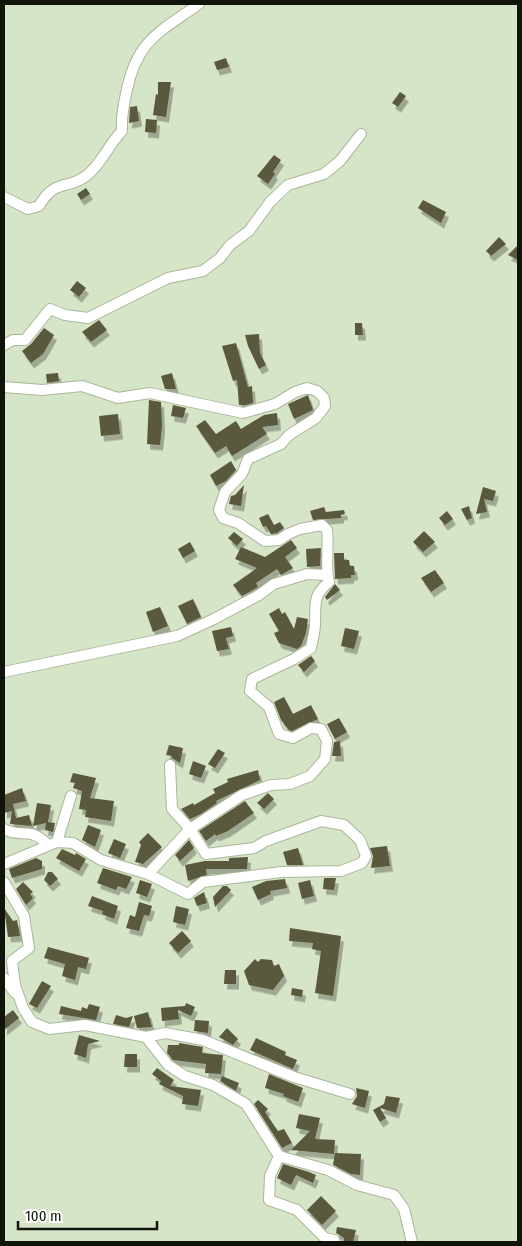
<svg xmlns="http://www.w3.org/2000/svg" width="522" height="1246" font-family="'Fira Sans Condensed',sans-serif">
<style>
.building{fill:#5a583d;filter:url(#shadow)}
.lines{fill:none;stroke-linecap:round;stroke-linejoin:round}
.street-casing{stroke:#a9b69b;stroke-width:12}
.street{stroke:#fff;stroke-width:10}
</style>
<defs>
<filter id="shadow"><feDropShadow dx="3" dy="5.5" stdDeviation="0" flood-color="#0004"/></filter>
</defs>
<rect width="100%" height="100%" fill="#d6e4c7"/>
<!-- building -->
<g class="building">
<path d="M226,58L229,67L217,70L214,62Z"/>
<path d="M158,82H171L166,117L153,115L156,94L158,95Z"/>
<path d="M400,92L406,96L398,107L392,103Z"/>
<path d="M137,106L139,121L129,123L130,107Z"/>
<path d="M146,119L157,120L156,133L145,132Z"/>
<path d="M274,155L281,160L273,172L275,174L268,184L257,176Z"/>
<path d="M86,188L90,194L81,200L77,194Z"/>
<path d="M423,200L446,212L441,223L418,208Z"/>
<path d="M499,237L506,244L491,256L486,251Z"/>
<path d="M518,245V260L508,255Z"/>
<path d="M77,281L86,288L79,297L70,290Z"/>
<path d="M99,320L107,330L91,342L82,332Z"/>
<path d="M355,323H362L363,335H355Z"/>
<path d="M44,328L54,335L43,354L31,363L22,351L31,344Z"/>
<path d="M259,334L260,353L266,365L259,369L248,346L245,335Z"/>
<path d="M236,343L248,387L252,386L253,403L246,405H239L237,380L233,381L222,346Z"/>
<path d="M58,373L59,381L47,383L46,374Z"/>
<path d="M172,373L176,389H165L161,376Z"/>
<path d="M308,395L313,410L294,419L288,404Z"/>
<path d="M149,400L161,402L162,427L160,445L147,444Z"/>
<path d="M173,405L186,408L183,418L171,416Z"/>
<path d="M277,413L278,425L262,427L267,434L232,456L226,446L215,453L196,426L205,420L216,434L236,421L241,429L264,415Z"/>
<path d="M118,414L120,434L101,436L99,416Z"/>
<path d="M231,461L236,470L226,481L216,486L210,475Z"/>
<path d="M244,485L241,506L229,504L231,496L235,495Z"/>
<path d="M483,487L496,491L493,501L484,499L487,512L476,514Z"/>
<path d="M469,506L472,518L467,520L461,509Z"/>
<path d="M324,507L326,512L344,510L345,514L341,515V518L313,520L310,511Z"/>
<path d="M447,511L453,519L445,525L439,518Z"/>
<path d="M268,514L274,525L280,522L284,528L277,533L271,534L266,526L263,527L259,518Z"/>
<path d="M424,531L435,542L423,552L413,542Z"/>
<path d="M234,532L243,539L237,546L228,538Z"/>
<path d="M291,540L297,548L285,557L293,568L281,575L277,569L256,583L258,587L242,596L233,585L257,568L235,559L241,547L265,557Z"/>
<path d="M190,542L195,551L183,558L178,549Z"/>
<path d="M321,548L320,566L307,567L306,549Z"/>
<path d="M334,553H344V560H349L350,566H354L355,575H351V578L335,579Z"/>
<path d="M435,570L444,583L431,592L421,578Z"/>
<path d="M335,584L340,590L327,600L325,597Z"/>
<path d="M193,599L201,617L187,624L178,606Z"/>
<path d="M160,607L168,626L153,632L146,612Z"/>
<path d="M279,608L282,614L285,612L294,629L297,617L308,619L306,633L301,646L297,649L279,643L274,633L279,631L269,614Z"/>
<path d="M231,627L233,636L226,638L229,649L217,651L212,631Z"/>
<path d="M345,628L359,631L354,649L341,646Z"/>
<path d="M311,656L315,661L304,672L298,665Z"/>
<path d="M284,697L293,714L311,705L318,719L292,731L289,730L281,720L274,702Z"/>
<path d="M339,718L347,732L335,739L327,724Z"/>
<path d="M340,741L341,756H332L334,742Z"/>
<path d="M169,745L183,748L180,763L172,758V756L166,755Z"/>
<path d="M218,749L225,753L215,768L208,764Z"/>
<path d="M193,761L206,766L201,778L189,774Z"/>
<path d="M258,770L260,780L216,801L217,803L201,814L190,819L181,809L193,803L194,805L215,793L213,789L228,782L227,779Z"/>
<path d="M73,773L96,778L90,798L114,801L111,821L85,817L86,810L79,809L82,791L73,788L75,783L70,782Z"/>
<path d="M22,788L26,801L13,804L16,818L29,815L32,826L10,824L12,811L4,813V795Z"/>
<path d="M268,793L274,799L264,809L257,803Z"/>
<path d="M245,801L254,813L228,831L216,836L215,834L206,841L199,831Z"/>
<path d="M37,803L51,805L48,822L55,823L53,832L45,830L46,823L33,826Z"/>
<path d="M88,825L101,830L95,847L82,840Z"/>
<path d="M148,833L162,847L143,864L135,862L141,845L139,842Z"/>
<path d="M114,839L126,844L120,858L108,853Z"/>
<path d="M189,840L194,848L180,861L175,855Z"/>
<path d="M387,846L390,866L371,868L373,856L370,848Z"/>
<path d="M298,848L303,865H287L283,852Z"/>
<path d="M62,849L75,855L76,853L86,859L79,871L56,858Z"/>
<path d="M248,857L247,869H206L207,875L188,881L185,865L205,861H229V858Z"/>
<path d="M36,858L42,861V869L12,878L9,869Z"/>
<path d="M103,868L132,877L126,889L118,886L116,890L97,883Z"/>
<path d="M48,872H52L58,879L50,886L44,880Z"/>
<path d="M324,878H336L334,890L323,889Z"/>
<path d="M285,879L287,888L270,891L271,894L258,900L252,887L266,881Z"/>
<path d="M140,880L152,884L147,897L136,893Z"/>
<path d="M310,880L314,896L302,899L298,883Z"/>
<path d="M23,882L33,892L30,894L33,898L26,905L16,889Z"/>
<path d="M223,886H227L231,890L215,907L213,897Z"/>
<path d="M204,892L207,903L197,906L194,898Z"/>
<path d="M92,896L118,906L114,919L102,914L103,911L88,906Z"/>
<path d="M139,902L152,906L149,916L144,915L139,931L126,928L130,915L135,917Z"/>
<path d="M176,906L189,909L185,925L173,922Z"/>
<path d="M4,908L13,921L17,920L20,936L8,937Z"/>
<path d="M290,928L341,936L333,996L315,993L321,951L312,949L313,943L289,941Z"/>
<path d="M182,931L191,941L178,953L169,943Z"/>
<path d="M48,947L89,958L86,969L78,967L75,980L62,976L65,964L44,958Z"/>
<path d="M255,959L258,962L261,959L272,960L274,966L279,964L284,976L273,990L249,985L244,971Z"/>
<path d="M225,970H236V984H224Z"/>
<path d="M42,981L51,986L37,1008L29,1004Z"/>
<path d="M292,988L303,990L302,997L291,995Z"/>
<path d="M186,1003L195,1007L191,1016L178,1010L179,1019L162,1021L161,1008L185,1006Z"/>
<path d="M89,1004L100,1007L96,1020L59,1014L61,1006L81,1011L82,1007L87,1009Z"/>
<path d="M13,1010L19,1018L4,1030V1017Z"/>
<path d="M148,1012L152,1027L137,1028L134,1016Z"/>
<path d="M116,1015L126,1018L133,1016L129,1027L113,1024Z"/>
<path d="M195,1020L209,1021L208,1033L194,1031Z"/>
<path d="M227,1028L238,1039L233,1045L219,1037Z"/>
<path d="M79,1035L100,1041L88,1044L86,1058L74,1054Z"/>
<path d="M256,1038L286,1052L285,1055L297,1060L293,1069L250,1050Z"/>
<path d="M179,1043L203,1047L202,1053L223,1055L221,1074L205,1073L206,1064L173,1060L167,1053L168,1045H179Z"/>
<path d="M125,1054H137V1067H124Z"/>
<path d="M157,1068L174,1080L170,1086L201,1090L198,1106L182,1104L183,1096L159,1084L161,1081L152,1074Z"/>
<path d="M269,1074L303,1088L298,1102L283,1096L284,1094L265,1088Z"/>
<path d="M222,1076L239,1083L236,1091L220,1081Z"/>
<path d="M356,1088L369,1091L365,1108L352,1104L357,1096Z"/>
<path d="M386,1096L400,1098L396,1113L380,1108L386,1118L380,1122L373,1110L384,1104Z"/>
<path d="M258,1100L268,1109L265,1112L278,1131L284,1129L292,1143L282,1148L254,1104Z"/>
<path d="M299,1114L320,1118L315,1139L335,1140L334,1154L291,1150L310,1131L296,1128Z"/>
<path d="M335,1153L361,1154L360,1175L351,1174L333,1165Z"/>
<path d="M283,1164L309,1172L316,1175L313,1183L296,1175L291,1185L277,1178Z"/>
<path d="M321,1196L336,1211L322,1225L307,1210Z"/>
<path d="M337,1227L356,1230L353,1242H344V1238L336,1233Z"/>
</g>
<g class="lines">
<!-- street casing -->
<g class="street-casing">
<g id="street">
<path d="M4,197L28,209L39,206C55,178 68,190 86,176C102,164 108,145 122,131C121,116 124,103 127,89C138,39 160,32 199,4"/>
<path d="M4,345L13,340H25L50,309L65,315L88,318L168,278L203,271L220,258L230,245L249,231L270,202L288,185L324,174L340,161L361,134"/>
<path d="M4,387L42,390L82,386L118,398L150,393L243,413L275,404L295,392L307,388L317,391L324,398L325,406L316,418L289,435L281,444L248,459L242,474L225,492L219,510L223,518L238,523L265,541L279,540L288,534L300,529L322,525L327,530C329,544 325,572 329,582C312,596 316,604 315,624C315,632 312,641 311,648L294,659L252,679L250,691L269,707L279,734L293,738L311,728L321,729L327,741L325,759L310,776L290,784L271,785L242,795L190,829L148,874L101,860L73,843L57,842L4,864"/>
<path d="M4,672L177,636L214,619L259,595L274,584L307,574L326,575"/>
<path d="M4,829C21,839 29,825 48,845"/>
<path d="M57,842L71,796"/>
<path d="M148,874L188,894L203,882L281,872L341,871L362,863L366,856L360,840L344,825L321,821L266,841L254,848L206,854L190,829L172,809L170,765"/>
<path d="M4,882L24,916L29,948L12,961L15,985L23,1008L32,1022L49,1029L85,1025L146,1037L165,1033L203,1040L294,1077L350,1094"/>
<path d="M4,978L15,993"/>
<path d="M146,1037L168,1065L185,1076L213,1085L246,1104L279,1156L270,1176L269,1200L297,1210L325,1238L334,1240"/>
<path d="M279,1156L328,1170L357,1185L394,1195L404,1209L412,1242"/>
</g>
</g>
<!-- street -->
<use href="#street" class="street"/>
</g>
<!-- border -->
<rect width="522" height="1246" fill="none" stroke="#10140b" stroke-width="10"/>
<!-- scale -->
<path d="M18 1221v8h139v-8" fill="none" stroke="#10140b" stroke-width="2.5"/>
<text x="25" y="1221" font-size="15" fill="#10140b" stroke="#ffffff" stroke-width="4" paint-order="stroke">100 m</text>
</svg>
